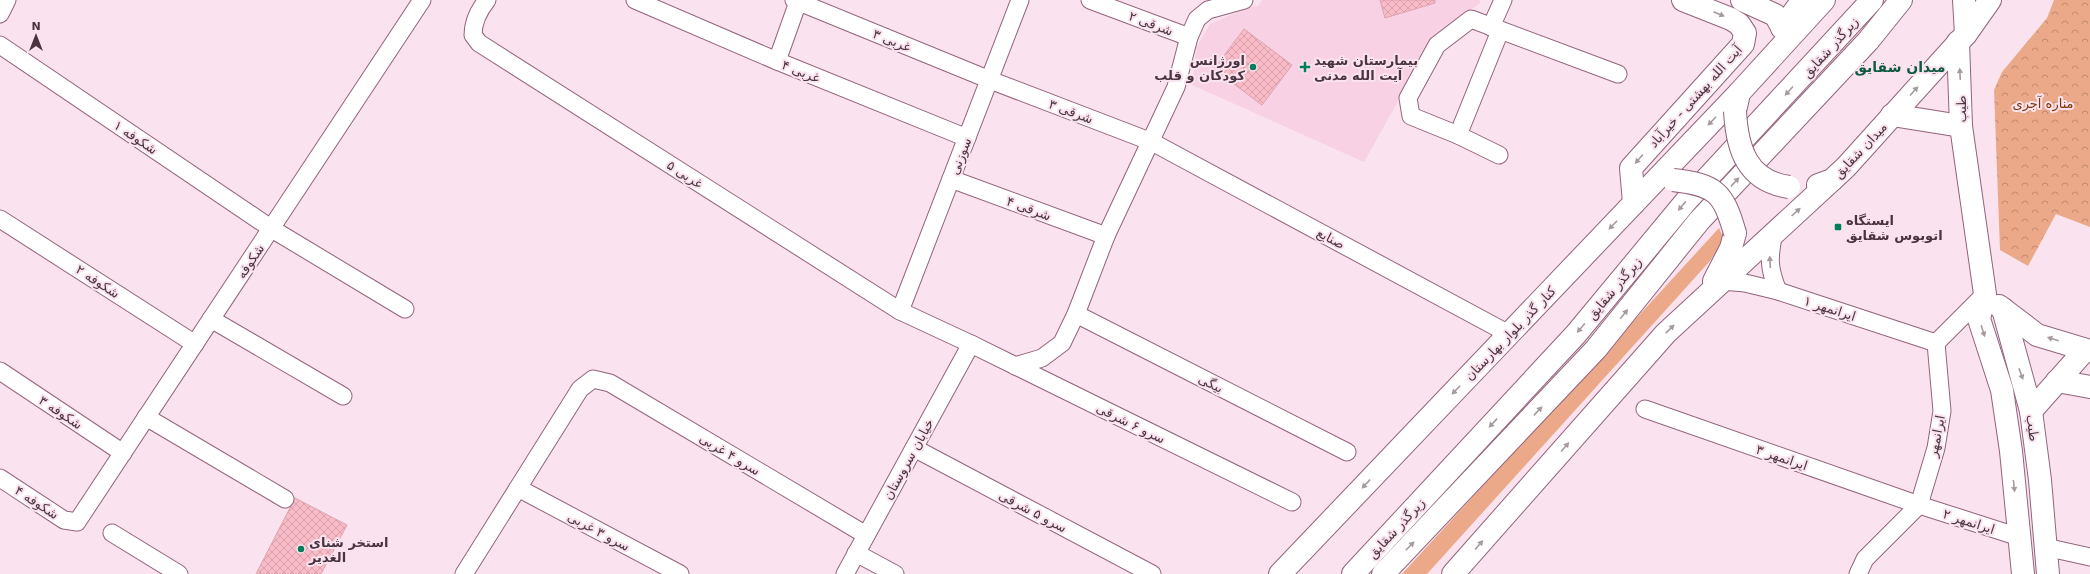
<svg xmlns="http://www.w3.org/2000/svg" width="2090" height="574" font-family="'DejaVu Sans',Vazirmatn,sans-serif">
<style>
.built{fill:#f8d1e5}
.grass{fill:#eca989}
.park{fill:url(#park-crowns)}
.building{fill:url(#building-cross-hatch);stroke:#dfa2ae}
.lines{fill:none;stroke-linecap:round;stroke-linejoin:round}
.minor-casing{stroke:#94627d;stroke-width:19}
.major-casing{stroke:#94627d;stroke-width:24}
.minor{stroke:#fff;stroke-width:17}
.major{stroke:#fff;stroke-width:22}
.major-bridge-casing{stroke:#94627d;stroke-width:24;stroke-linecap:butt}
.major-bridge{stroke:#fff;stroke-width:22}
.oneway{fill:#a49aa0}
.poi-dot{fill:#017d5b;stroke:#fae3ee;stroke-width:1.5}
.labels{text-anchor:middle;stroke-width:4;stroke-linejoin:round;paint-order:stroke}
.street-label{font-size:13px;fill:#4a3440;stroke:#fae3ee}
.poi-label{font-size:13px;font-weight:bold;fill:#4a3440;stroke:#fae3ee;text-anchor:start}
.park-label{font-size:13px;fill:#7e3302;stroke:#fae3ee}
.neighbourhood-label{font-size:14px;font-weight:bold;fill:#105a42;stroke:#fae3ee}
</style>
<defs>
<pattern id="park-crowns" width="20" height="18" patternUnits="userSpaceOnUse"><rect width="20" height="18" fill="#eca989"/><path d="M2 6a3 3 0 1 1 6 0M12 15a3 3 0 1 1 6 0" fill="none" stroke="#c18a71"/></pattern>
<pattern id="building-cross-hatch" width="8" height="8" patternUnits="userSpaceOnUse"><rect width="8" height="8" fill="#f9bbc7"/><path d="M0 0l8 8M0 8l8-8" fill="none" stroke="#d7a1ac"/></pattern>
</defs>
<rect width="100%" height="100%" fill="#fae3ee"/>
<!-- built -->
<path class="built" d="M1262,0H1481L1479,4L1434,37L1364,162L1192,85L1196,48L1210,24L1249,7L1258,6Z"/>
<!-- grass -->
<path class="grass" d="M1719,228L1724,240L1710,261L1427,574H1402Z"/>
<!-- park -->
<path class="park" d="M2054,0H2090V227L2056,214L2028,266L2000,250L1994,90L2002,72L2047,18Z"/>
<!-- building -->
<g class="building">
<path d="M1380,0H1435V3L1385,18Z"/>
<path d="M1244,29L1292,65L1262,105L1214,69Z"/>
<path d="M295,498L347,525L321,574H256Z"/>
</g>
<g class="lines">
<!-- minor casing -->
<g class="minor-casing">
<g id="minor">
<path d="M487,0C479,10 473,22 473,35L479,43L900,311L971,344L1292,502"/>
<path d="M635,0L777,61L967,138"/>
<path d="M794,0L990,80L1152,142L1509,334"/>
<path d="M1090,0L1189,37"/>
<path d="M0,14L7,0"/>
<path d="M1491,27L1503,0"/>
<path d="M0,45L272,229L405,309"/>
<path d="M777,61L798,2"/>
<path d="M1458,135L1500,31"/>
<path d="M1499,155L1458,135L1411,116L1408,98L1437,45L1471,19L1618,74"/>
<path d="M951,179L1106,236"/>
<path d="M0,219L195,344"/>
<path d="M1774,232C1769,257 1768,267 1778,291"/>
<path d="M1722,281L1745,283L1778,291L1936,343"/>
<path d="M900,311L1020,0"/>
<path d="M1076,314L1347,452"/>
<path d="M211,319L343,396"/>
<path d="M1015,366L1042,358L1062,343L1076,314L1106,236L1176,87L1189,37L1197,19L1208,10L1244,0"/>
<path d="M0,371L123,453"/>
<path d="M1645,409L1919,505L2019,537"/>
<path d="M146,417L285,499"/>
<path d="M914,448L1152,574"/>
<path d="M0,478L64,520L77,522L422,0"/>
<path d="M518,488L680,574"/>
<path d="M112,533L179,574"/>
<path d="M2045,547L2090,557"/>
<path d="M856,553L895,574"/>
<path d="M464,574L580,389L593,379L610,383L866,535"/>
<path d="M845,574L971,344"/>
<path d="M1858,574L1865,559L1919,505L1936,448L1942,411L1936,343L1985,294"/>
</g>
</g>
<!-- major casing -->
<g class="major-casing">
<g id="major">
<path d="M1742,0L1775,15L1782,27"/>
<path d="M1782,28L1803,0"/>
<path d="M1966,34L1990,0"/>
<path d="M1958,42L1961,126L1985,294L1979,319L2002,390L2011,451L2023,574"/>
<path d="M1736,107L1739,93L1824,0"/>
<path d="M1892,115L1961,126"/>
<path d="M1818,185L1832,180L1846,167L1966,34L1964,0"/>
<path d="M1634,203L1631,168L1743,44L1745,33L1739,24L1731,19L1683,0"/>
<path d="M1714,281L1731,248L1735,233"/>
<path d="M1999,306L2037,335L2090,351"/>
<path d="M2003,309L2031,411L2040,480L2048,574"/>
<path d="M2057,381L2090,387"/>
<path d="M2031,411L2085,350"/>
<path d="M1280,574L1739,93"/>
<path d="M1353,574L1576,334L1687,200L1872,0"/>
<path d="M1383,574L1596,349L1699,221L1868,41L1901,0"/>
<path d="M1453,574L1666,333L1832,180"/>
</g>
</g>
<!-- minor -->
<use href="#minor" class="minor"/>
<!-- major -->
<use href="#major" class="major"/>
<!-- major-bridge casing -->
<g class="major-bridge-casing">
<g id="major-bridge">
<path d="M1735,111C1737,149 1747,181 1789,187"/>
<path d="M1673,180C1716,185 1723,192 1735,233"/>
</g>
</g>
<!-- major-bridge -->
<use href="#major-bridge" class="major-bridge"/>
</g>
<!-- one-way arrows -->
<defs><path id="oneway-solid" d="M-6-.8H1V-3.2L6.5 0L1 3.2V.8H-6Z"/></defs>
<g class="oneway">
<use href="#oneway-solid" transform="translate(1719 14) rotate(23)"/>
<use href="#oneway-solid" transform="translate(1960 74) rotate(-93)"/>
<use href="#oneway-solid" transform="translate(1789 91) rotate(132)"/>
<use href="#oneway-solid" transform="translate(1914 91) rotate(-48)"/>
<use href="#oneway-solid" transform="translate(1712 121) rotate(134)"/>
<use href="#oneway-solid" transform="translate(1639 159) rotate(130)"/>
<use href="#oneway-solid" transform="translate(1735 182) rotate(-47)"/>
<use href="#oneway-solid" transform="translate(1682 206) rotate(130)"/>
<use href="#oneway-solid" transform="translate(1796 212) rotate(-42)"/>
<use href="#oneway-solid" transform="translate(1613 225) rotate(134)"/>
<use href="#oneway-solid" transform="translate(1770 262) rotate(-93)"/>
<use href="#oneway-solid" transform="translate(1624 314) rotate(-51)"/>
<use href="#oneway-solid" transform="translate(1581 328) rotate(130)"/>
<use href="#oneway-solid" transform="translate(1670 329) rotate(-44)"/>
<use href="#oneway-solid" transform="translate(1983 331) rotate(72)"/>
<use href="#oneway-solid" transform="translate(2053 339) rotate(-162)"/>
<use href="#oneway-solid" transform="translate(2021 374) rotate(70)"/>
<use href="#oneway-solid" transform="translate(1456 390) rotate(134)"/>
<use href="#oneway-solid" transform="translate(1538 411) rotate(-47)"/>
<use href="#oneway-solid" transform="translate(1493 423) rotate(133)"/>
<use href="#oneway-solid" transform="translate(1565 447) rotate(-49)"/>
<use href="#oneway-solid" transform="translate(1366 484) rotate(133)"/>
<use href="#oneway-solid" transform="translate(2014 486) rotate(84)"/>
<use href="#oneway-solid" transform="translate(1479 545) rotate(-49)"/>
<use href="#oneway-solid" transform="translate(1410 546) rotate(-46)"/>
</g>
<!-- markers -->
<g class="poi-dot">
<circle cx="1253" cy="67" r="4"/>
<path d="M1303 61h4v4h4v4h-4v4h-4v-4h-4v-4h4z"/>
<rect x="1834" y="223" width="8" height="8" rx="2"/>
<circle cx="301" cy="549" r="4"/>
</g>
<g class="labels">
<!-- street labels -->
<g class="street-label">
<text transform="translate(1151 23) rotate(21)" y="5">شرقی ۲</text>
<text transform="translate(892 40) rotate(22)" y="5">غربی ۳</text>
<text transform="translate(1830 47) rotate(-48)" y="5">زیرگذر شقایق</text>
<text transform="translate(801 71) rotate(22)" y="5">غربی ۴</text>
<text transform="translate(1695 96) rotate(-48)" y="5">آیت الله بهشتی - خیرآباد</text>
<text transform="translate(1961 109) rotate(-91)" y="5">طیب</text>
<text transform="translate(1071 111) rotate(21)" y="5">شرقی ۳</text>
<text transform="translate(136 137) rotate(34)" y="5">شکوفه ۱</text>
<text transform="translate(1860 150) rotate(-47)" y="5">میدان شقایق</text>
<text transform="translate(960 156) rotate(-69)" y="5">سوزنی</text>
<text transform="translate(685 174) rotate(33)" y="5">غربی ۵</text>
<text transform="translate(1029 208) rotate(20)" y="5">شرقی ۴</text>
<text transform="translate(1331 238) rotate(28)" y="5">صنایع</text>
<text transform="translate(250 261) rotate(-56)" y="5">شکوفه</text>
<text transform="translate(98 281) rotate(33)" y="5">شکوفه ۲</text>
<text transform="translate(1614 288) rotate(-50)" y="5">زیرگذر شقایق</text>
<text transform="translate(1830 308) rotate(18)" y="5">ایرانمهر ۱</text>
<text transform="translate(1510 333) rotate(-46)" y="5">کنار گذر بلوار بهارستان</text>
<text transform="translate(1211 383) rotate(27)" y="5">بیگی</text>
<text transform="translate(61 412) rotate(34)" y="5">شکوفه ۳</text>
<text transform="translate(1131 423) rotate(26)" y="5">سرو ۶ شرقی</text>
<text transform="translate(2033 428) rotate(82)" y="5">طیب</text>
<text transform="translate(1936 436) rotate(-79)" y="5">ایرانمهر</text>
<text transform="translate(730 454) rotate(31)" y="5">سرو ۴ غربی</text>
<text transform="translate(1782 457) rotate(19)" y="5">ایرانمهر ۳</text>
<text transform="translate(908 459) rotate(-61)" y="5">خیابان سروستان</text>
<text transform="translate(37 502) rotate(33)" y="5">شکوفه ۴</text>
<text transform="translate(1033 511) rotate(28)" y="5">سرو ۵ شرقی</text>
<text transform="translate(1969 521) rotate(18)" y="5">ایرانمهر ۲</text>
<text transform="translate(1396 528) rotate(-47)" y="5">زیرگذر شقایق</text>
<text transform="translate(599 531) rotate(28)" y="5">سرو ۳ غربی</text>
</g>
<!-- poi labels -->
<g class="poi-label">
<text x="1245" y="65" text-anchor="end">اورژانس<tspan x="1245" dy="15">کودکان و قلب</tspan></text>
<text x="1314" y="65">بیمارستان شهید<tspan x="1314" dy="15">آیت الله مدنی</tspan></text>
<text x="1846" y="225">ایستگاه<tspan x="1846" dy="15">اتوبوس شقایق</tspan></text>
<text x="309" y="547">استخر شنای<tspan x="309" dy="15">الغدیر</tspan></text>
</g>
<!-- park labels -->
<g class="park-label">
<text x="2043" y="108">مناره آجری</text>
</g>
<!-- neighbourhood labels -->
<g class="neighbourhood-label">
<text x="1900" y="72">میدان شقایق</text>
</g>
</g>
<!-- north arrow -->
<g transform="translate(36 36)" stroke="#fae3ee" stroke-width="3" paint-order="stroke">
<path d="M0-3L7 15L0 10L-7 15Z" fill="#4a3440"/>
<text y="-6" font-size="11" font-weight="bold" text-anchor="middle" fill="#4a3440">N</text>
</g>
</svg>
